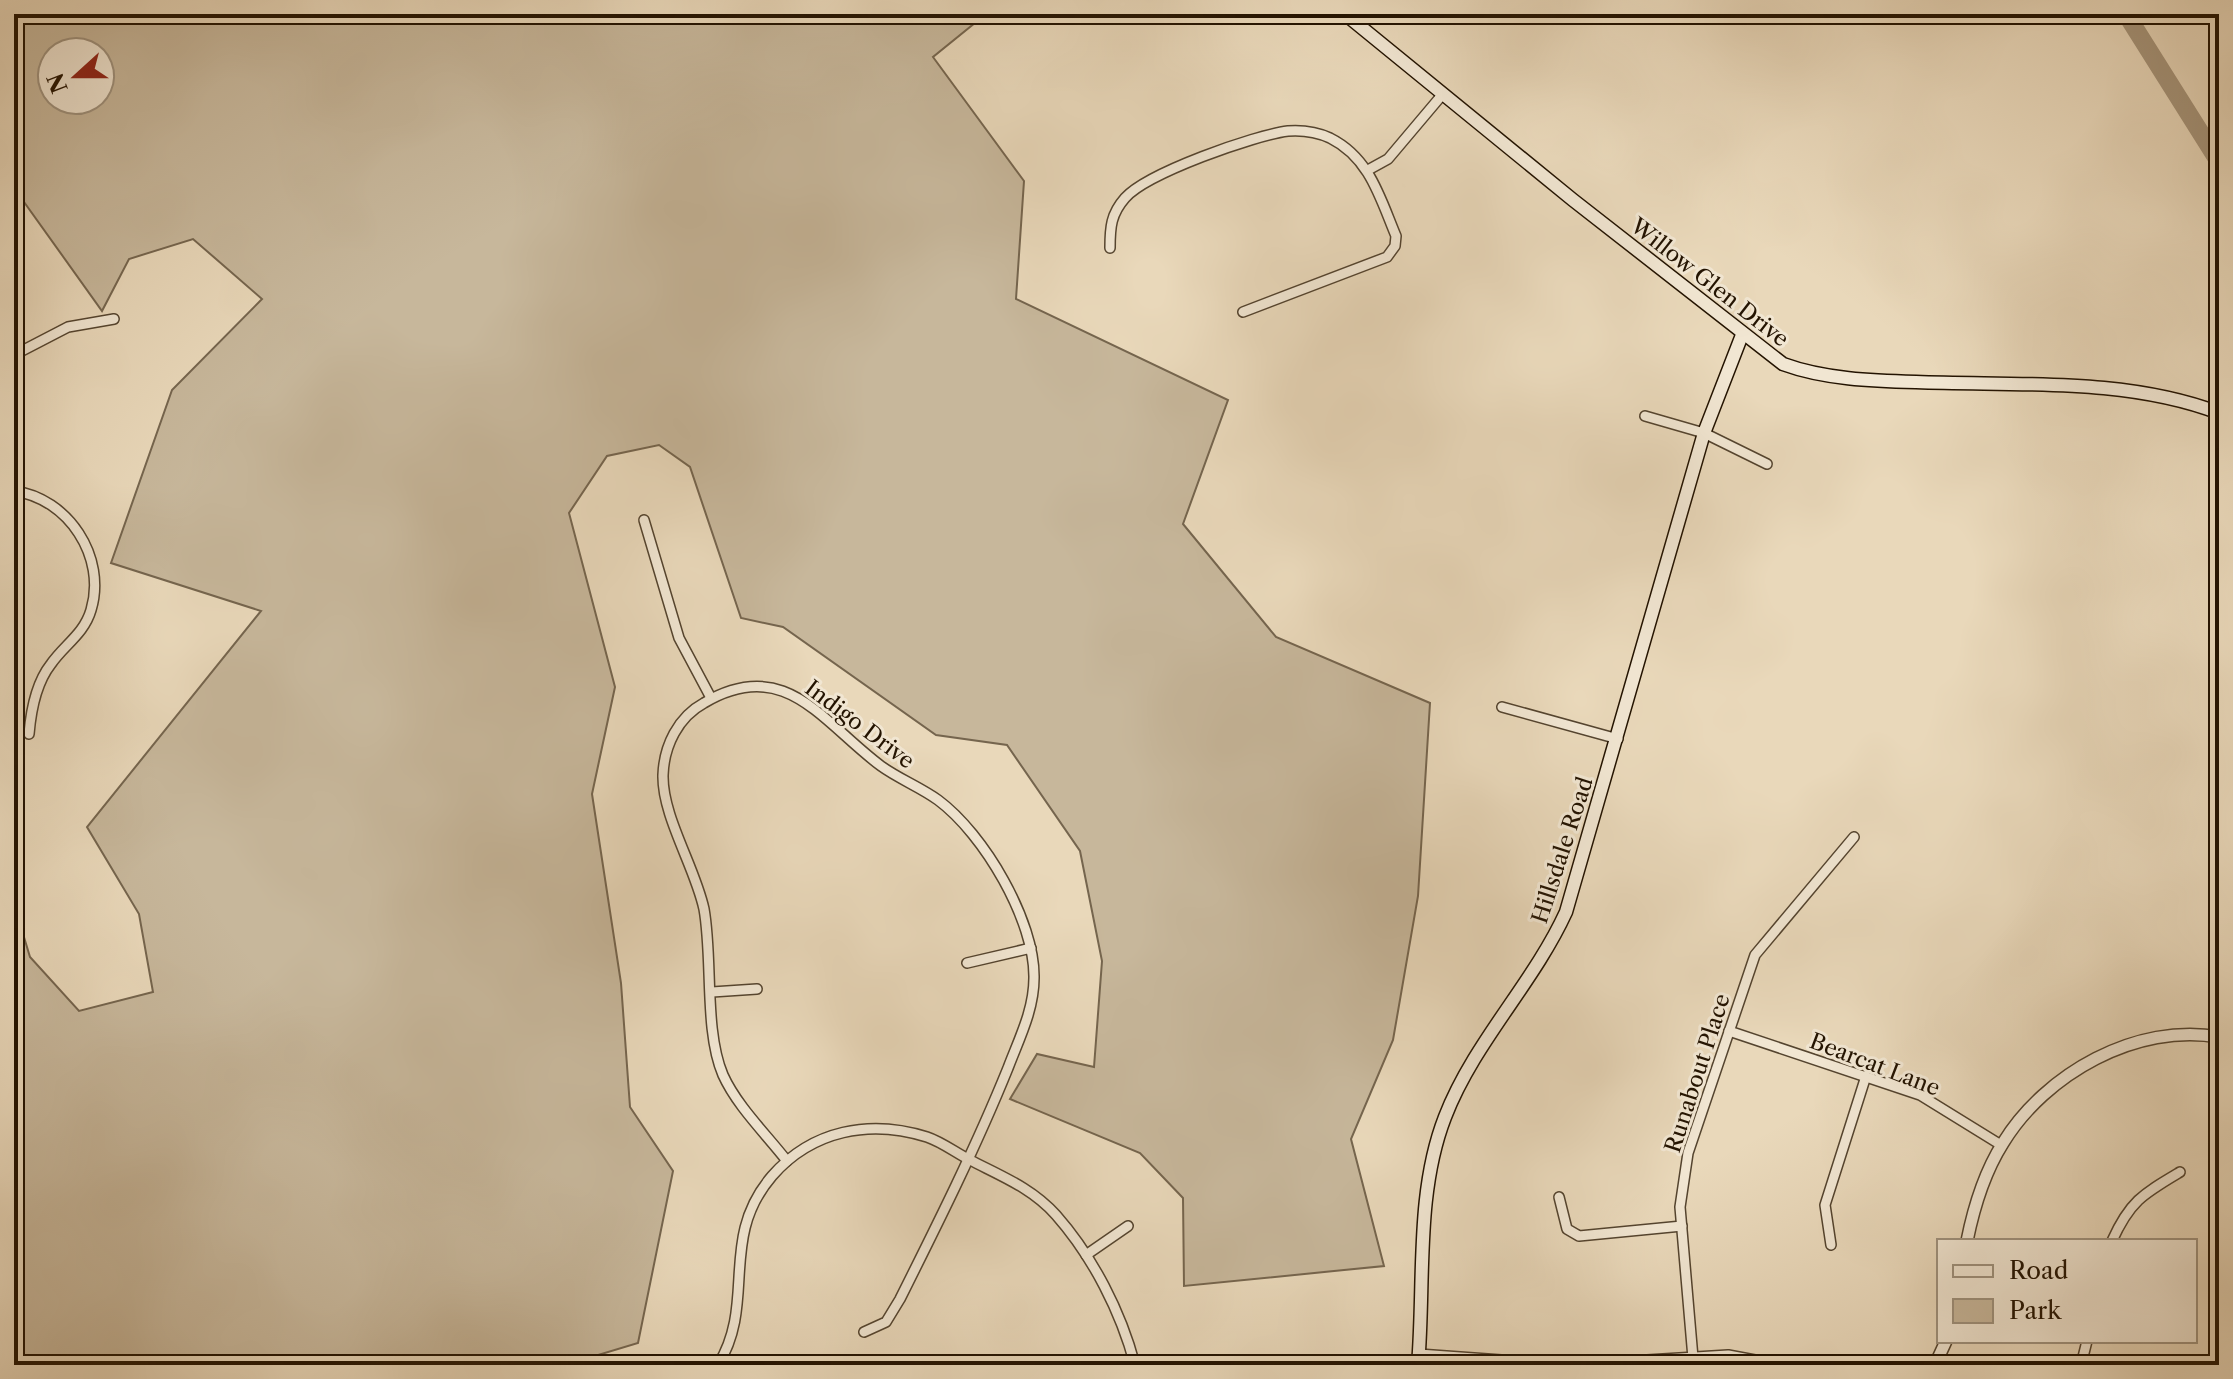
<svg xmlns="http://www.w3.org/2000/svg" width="2233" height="1379" font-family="'Libre Caslon Text',serif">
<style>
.green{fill:#c7b79b;stroke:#75654e;stroke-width:2;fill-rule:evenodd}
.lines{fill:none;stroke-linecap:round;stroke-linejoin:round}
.river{stroke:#a6957b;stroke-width:18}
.minor-casing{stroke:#54442f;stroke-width:12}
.tertiary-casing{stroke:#54442f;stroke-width:14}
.secondary-casing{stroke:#231301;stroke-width:15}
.minor{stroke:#f1e6d2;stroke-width:9}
.tertiary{stroke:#f1e6d2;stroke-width:11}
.secondary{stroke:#f1e6d2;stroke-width:12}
.labels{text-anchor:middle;stroke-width:6;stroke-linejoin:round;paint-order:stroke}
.street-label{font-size:22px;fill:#231301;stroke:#f1e6d2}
</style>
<rect width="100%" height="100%" fill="#e9d8ba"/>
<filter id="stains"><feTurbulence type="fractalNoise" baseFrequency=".0025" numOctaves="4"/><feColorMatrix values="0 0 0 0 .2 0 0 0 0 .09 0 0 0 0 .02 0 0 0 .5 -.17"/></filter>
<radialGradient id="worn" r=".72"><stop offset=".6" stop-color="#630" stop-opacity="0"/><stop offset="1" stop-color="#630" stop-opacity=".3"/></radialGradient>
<!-- green -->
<path class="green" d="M14,14H986L933,57L1024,181L1016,299L1228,400L1183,524L1276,637L1430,703L1418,896L1393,1040L1351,1139L1384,1266L1184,1286L1183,1198L1140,1153L1010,1099L1037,1054L1094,1067L1102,961L1080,851L1007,745L936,735L783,627L741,618L690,467L659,445L607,456L569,513L615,687L592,794L621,983L630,1107L673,1171L638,1343L565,1365H14V904L30,957L79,1011L153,992L139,914L87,827L261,611L111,563L172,390L262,299L193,239L129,259L102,311L14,188ZM52,52H100V100H52Z"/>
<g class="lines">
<!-- river -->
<path class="river" d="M2126,14L2219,162"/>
<!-- minor casing -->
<g class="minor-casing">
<g id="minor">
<path d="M1368,170L1388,159L1442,95"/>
<path d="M1110,248C1110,227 1111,214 1125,198C1147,173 1255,135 1288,131C1302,130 1317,132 1330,138C1370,158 1380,198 1396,236L1395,246L1387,257L1243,312"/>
<path d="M14,355L68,327L114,319"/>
<path d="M1645,416L1704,433L1767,464"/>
<path d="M14,491C68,498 107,557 91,610C84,634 64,645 51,664C36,683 31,710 29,734"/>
<path d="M644,520L679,638L711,698"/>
<path d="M1502,707L1618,739"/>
<path d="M967,963L1031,948"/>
<path d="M712,992L757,989"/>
<path d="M1729,1031L1920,1095L2001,1145"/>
<path d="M787,1161C766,1134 737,1106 723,1075C704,1031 713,959 704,909C695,867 662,816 663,775C664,746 678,717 704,703C785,655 822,722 881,766C899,779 920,787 938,800C984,834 1035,921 1034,978C1034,1010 1019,1039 1008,1068C976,1147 938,1223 900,1299L886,1322L864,1332"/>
<path d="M1559,1197L1567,1229L1579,1236L1682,1226"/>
<path d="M2112,1241C2130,1201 2143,1194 2180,1172"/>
<path d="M1831,1245L1825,1205L1866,1076"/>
<path d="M1086,1255L1128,1226"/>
<path d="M1693,1358L1680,1207L1688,1153L1755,955L1854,837"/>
<path d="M1940,1359L1950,1365"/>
<path d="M718,1365C757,1302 718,1239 772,1176C812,1130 870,1119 927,1137C942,1142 956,1153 970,1160C1001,1176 1032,1188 1056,1215C1093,1257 1121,1312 1135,1365"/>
<path d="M2081,1365L2087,1341"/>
</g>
</g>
<!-- tertiary casing -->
<g class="tertiary-casing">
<g id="tertiary">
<path d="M1967,1241C1974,1206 1984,1173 2003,1143C2045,1074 2137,1022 2219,1037"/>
<path d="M1419,1355L1556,1365"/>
<path d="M1582,1365L1728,1356L1776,1365"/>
<path d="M1935,1365L1946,1341"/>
</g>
</g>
<!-- secondary casing -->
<g class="secondary-casing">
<g id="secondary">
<path d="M1345,14L1573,200L1783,364C1824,379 1872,381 1916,382C2014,386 2125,377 2219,413"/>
<path d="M1418,1365C1425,1284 1415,1194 1445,1117C1474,1042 1533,984 1566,912L1704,433L1742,335"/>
</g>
</g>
<!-- minor -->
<use href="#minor" class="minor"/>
<!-- tertiary -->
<use href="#tertiary" class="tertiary"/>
<!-- secondary -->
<use href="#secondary" class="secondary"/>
</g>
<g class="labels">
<!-- street labels -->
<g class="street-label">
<text transform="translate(1710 282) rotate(38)" y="8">Willow Glen Drive</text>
<text transform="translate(860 724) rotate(37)" y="8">Indigo Drive</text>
<text transform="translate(1562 850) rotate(-72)" y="8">Hillsdale Road</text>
<text transform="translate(1875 1064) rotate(21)" y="8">Bearcat Lane</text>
<text transform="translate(1697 1073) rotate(-72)" y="8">Runabout Place</text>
</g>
</g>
<!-- margin -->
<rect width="2233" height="1379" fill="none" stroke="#e9d8ba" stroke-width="48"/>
<rect x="16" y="16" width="2201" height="1347" fill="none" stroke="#231301" stroke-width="4"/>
<rect x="24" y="24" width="2185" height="1331" fill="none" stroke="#231301" stroke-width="2"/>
<!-- legend -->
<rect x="1937" y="1239" width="260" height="104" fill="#f1e6d2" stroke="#9f927e" stroke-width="2"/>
<rect x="1953" y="1265" width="40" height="12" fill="#f1e6d2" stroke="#9f927e" stroke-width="2"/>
<text x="2009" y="1279" font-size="24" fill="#231301">Road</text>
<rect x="1953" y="1299" width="40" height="24" fill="#c7b79b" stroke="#9f927e" stroke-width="2"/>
<text x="2009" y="1319" font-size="24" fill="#231301">Park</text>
<!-- north arrow -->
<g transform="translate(76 76) rotate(249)"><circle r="38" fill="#f1e6d2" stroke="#9f927e" stroke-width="2"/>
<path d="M0-6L14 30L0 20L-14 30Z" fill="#8f2418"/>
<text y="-12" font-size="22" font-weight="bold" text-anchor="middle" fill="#231301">N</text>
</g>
<rect width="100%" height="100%" filter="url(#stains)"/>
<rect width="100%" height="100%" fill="url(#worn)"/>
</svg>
